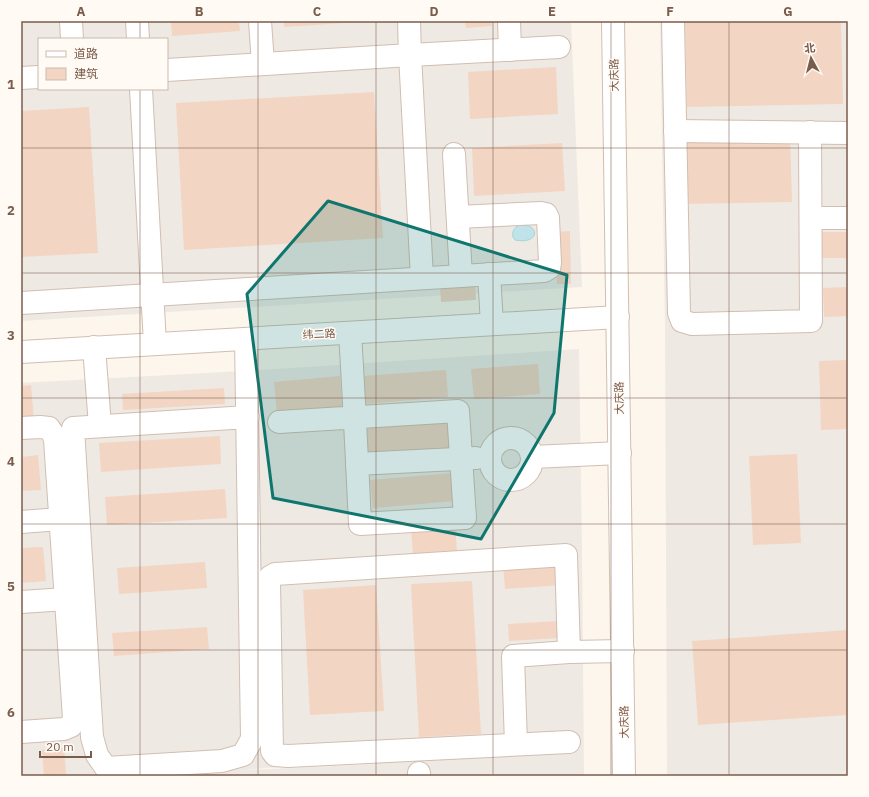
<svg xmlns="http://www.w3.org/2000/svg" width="869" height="797" font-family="'IBM Plex Sans','Noto Sans SC',sans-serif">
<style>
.industrial{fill:#efe9e4;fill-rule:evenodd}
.water{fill:#bfe3e8;stroke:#a5d3da}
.building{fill:#f3d5c3}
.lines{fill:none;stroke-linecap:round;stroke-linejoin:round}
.minor-casing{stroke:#d1beb0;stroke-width:24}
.minor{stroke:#fff;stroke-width:22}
.marked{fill:#0f766e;fill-opacity:0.2;stroke:#0f766e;stroke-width:3;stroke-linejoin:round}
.grid{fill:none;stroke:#7a5c4d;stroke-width:1;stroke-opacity:0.55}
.labels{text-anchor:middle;stroke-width:3;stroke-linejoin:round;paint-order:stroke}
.street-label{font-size:11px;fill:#7a5c4d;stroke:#fffaf3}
.neatline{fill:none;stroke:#7a5c4d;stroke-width:1.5}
.grid-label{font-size:13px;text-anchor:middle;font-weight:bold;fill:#7a5c4d}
</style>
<rect width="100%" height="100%" fill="#fdf6ec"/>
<!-- industrial -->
<g class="industrial">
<path d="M21,21H571L582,287L21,321ZM39,39H167V89H39Z"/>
<path d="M660,21H848V776H667L665,329Z"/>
<path d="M579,349L582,548L584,776H21V383L261,370ZM374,763V764L247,770L265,768Z"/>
</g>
<!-- water -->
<path class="water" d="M519,225C540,223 541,245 515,240L513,237C512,231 514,228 519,225Z"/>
<!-- building -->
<g class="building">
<path d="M171,21H239L240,31L172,36Z"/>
<path d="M284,21H360V22L284,27Z"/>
<path d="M465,21H491L492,26L466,28Z"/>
<path d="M685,21H841L843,104L687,107Z"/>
<path d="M556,67L558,114L470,119L468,72Z"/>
<path d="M374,92L383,238L184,250L176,103Z"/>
<path d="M89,107L98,253L21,257V111Z"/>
<path d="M790,136L792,202L685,204L683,139Z"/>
<path d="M562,143L565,191L474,196L472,148Z"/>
<path d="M570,231L571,284H557L555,232Z"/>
<rect x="821" y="232" width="27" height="26"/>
<path d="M475,284L476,300L441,302L440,286Z"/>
<path d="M848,287V316L824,317L823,288Z"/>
<path d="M848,360V429L821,430L819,361Z"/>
<path d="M538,364L540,394L474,399L471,369Z"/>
<path d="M446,370L448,397L365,404L363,376Z"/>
<path d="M340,376L342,407L277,413L274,382Z"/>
<path d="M31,385L34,421L21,422V386Z"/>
<path d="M224,388L225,404L123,410L122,394Z"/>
<path d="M449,421L451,450L368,456L366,428Z"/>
<path d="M220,436L221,464L101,472L99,443Z"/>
<path d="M797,454L801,543L753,545L749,456Z"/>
<path d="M38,455L41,490L21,491V457Z"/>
<path d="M453,473L455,501L373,508L370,480Z"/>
<path d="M225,489L227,518L107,525L105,497Z"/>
<path d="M455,525L457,551L413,555L411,529Z"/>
<path d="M43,547L46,581L21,583V548Z"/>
<path d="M561,560L562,585L505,589L503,564Z"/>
<path d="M205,562L207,588L119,594L117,568Z"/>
<path d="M472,581L481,734L419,737L411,584Z"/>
<path d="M376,585L384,711L310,715L303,590Z"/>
<path d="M558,621L559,638L509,641L508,624Z"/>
<path d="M207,627L209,649L114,656L112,633Z"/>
<path d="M848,630V715L698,725L692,641Z"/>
<path d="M64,748L66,774L44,776L42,750Z"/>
</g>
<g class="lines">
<!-- minor casing -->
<g class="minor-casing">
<g id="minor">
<path d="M71,21L72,39"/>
<path d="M137,21L138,39"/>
<path d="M260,21L263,64"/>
<path d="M509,21L510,50"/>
<path d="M613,21L624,776"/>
<path d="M673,21L679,313L682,321L692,324L811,321L810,132"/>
<path d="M167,70L410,55L409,21"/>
<path d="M21,78L39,77"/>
<path d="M141,89L155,344"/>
<path d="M675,131L848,133"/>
<path d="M454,154L461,276"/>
<path d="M811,218H848"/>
<path d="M489,274L492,324"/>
<path d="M422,278L410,55L559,47"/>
<path d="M21,303L544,271L549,268L550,263L548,218L546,214L541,213L458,217"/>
<path d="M246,339L252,739L243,755L222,761L106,768L97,755L92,737L73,428L248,417"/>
<path d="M94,347L100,426"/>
<path d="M21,352L618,317"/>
<path d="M279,422L458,411L465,518L360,524C357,460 354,397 350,333"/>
<path d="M21,428L40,427L49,428L53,434L55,440L74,718L71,726L64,729L21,732"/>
<circle cx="511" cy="459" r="21"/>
<path d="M532,457L620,453"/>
<path d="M357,464L476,458"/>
<path d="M21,522L60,519"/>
<path d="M21,602L66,599"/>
<path d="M569,742L288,756L275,755L272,751L269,582L270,577L275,574L566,555L569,652L623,651"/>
<path d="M516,744L513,656L569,652"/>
<path d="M419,773V776"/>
</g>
</g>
<!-- minor -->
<use href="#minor" class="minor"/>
</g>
<!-- marked area -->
<path class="marked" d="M328,201L567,275L554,413L481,539L273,498L247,294Z"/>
<!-- grid -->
<path class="grid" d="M140,21V39M258,21V776M376,21V776M493,21V776M611,21V776M729,21V776M140,89V776M21,148H848M21,273H848M21,398H848M21,524H848M21,650H848"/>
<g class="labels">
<!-- street labels -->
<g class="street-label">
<text transform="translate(614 75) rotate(-91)" y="4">大庆路</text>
<text transform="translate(319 334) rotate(-3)" y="4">纬二路</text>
<text transform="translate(619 398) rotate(-91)" y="4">大庆路</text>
<text transform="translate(624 722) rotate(-91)" y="4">大庆路</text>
</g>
</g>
<!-- border -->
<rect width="869" height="797" fill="none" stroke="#fffaf3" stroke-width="44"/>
<!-- legend -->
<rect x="38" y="38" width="130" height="52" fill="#fffaf3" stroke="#cabbb1"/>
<rect x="46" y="51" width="20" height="6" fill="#ffffff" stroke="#cabbb1"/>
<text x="74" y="58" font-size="12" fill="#7a5c4d">道路</text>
<rect x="46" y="68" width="20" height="12" fill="#f3d5c3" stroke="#cabbb1"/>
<text x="74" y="78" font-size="12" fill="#7a5c4d">建筑</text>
<!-- north arrow -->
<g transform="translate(811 58) rotate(353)" stroke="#fffaf3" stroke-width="3" paint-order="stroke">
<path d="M0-3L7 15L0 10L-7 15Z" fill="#7a5c4d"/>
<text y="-6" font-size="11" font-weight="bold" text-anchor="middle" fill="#7a5c4d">北</text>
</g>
<!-- scale -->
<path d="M40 751v6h51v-6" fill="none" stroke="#7a5c4d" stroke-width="2"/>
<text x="46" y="751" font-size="12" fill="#7a5c4d" stroke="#fffaf3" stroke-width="3" paint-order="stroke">20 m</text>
<rect x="22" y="22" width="825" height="753" class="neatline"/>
<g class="grid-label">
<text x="81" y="16">A</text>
<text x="199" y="16">B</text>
<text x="317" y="16">C</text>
<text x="434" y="16">D</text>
<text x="552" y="16">E</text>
<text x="670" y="16">F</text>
<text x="788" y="16">G</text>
<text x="11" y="89">1</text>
<text x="11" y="215">2</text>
<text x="11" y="340">3</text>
<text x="11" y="466">4</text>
<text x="11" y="591">5</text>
<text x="11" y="717">6</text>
</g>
</svg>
